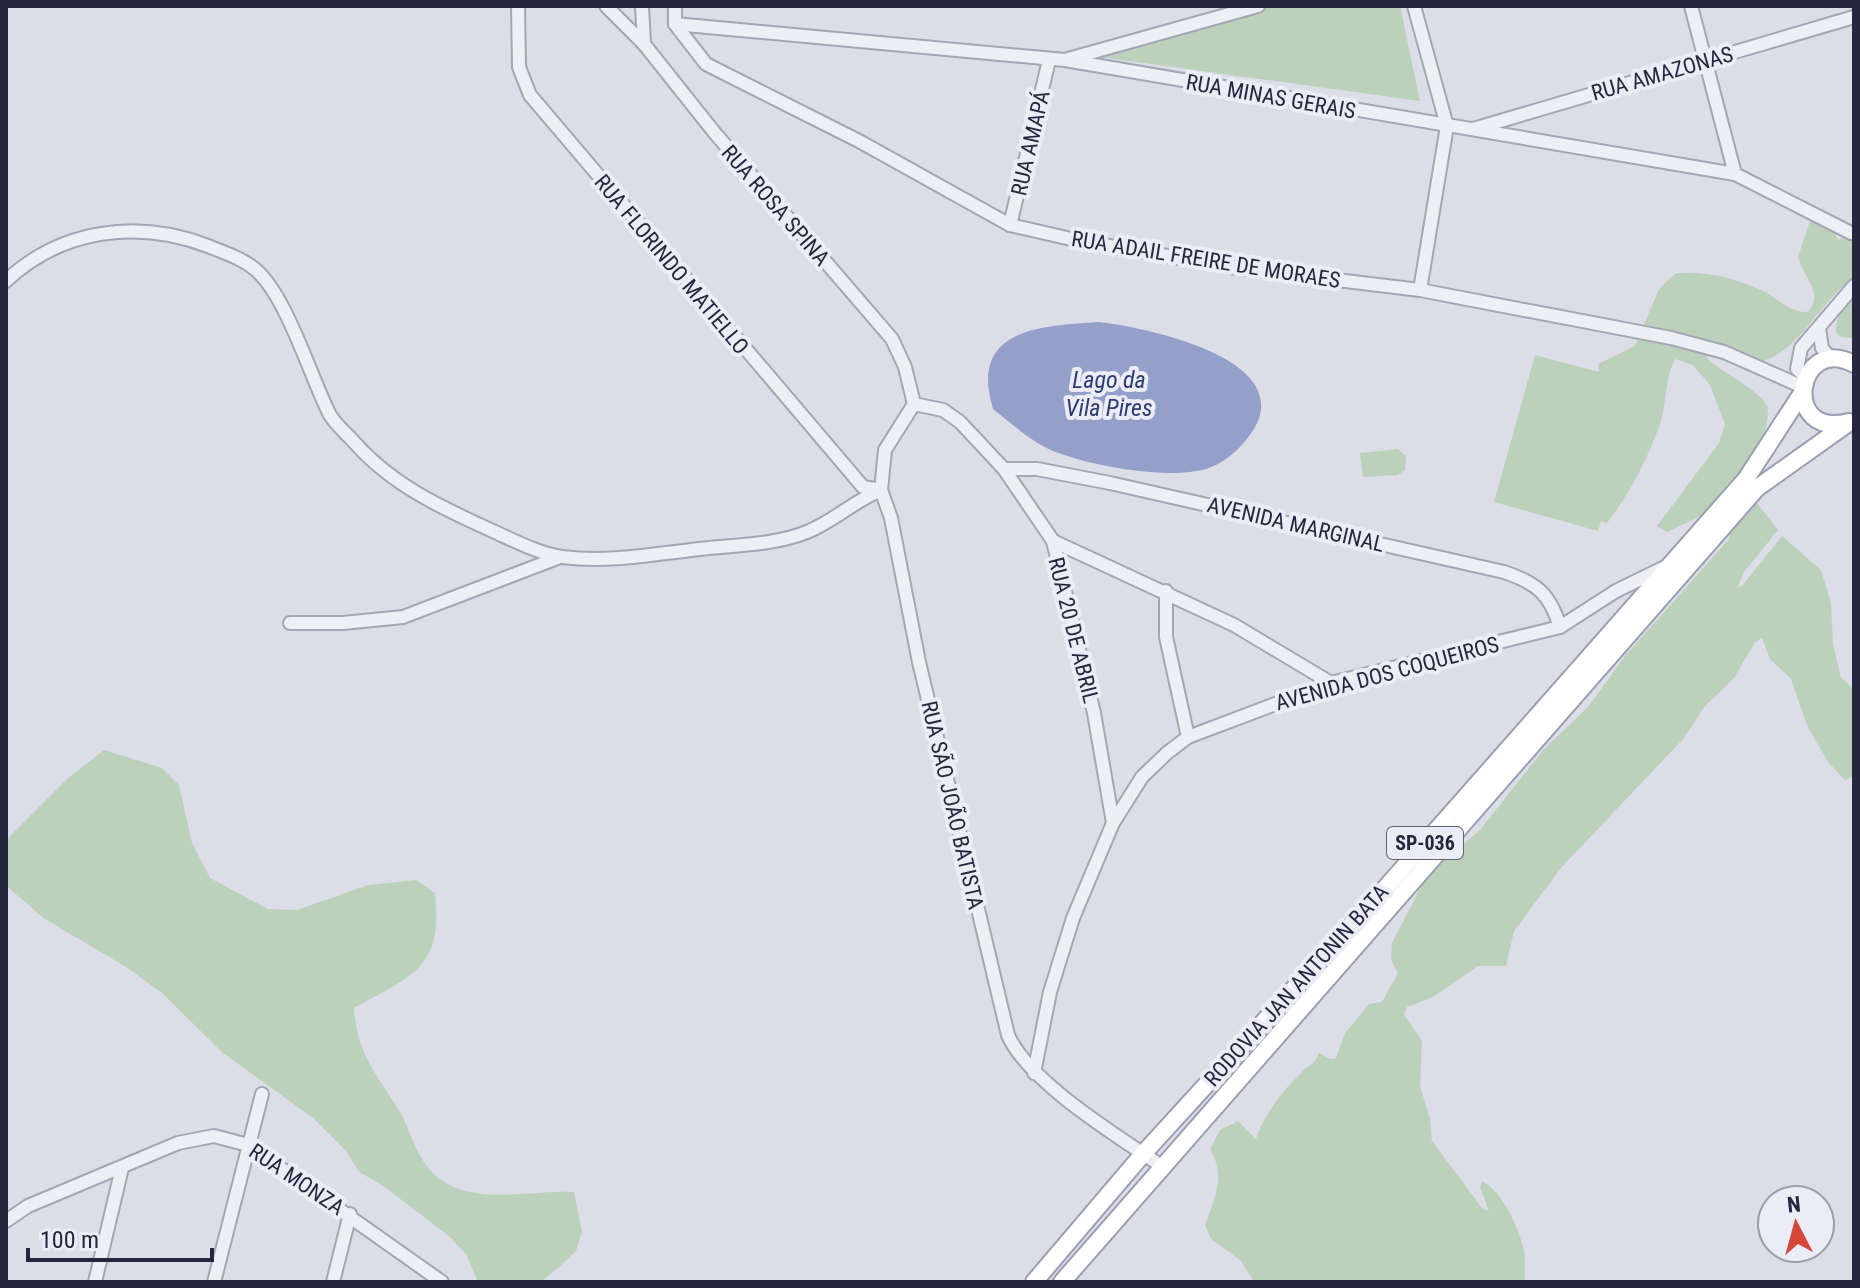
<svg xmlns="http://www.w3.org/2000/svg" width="1860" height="1288" font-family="'Roboto Condensed',sans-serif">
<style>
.green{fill:#bcd1bc}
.water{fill:#94a0c9}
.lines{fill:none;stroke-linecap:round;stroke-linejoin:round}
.minor-casing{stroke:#a5a6b4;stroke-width:16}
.major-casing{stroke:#9a9eb3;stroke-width:20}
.minor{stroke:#eeeff5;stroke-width:12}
.major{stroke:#fff;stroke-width:16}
.labels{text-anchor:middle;stroke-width:8;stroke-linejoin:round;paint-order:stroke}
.shield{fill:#ebecf5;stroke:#606275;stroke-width:2}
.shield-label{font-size:20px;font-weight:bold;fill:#25273e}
.street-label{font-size:22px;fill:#25273e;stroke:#ebecf5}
.water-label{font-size:24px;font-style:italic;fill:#2d3b73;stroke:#ebecf5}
</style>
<rect width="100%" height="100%" fill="#dcdde7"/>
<!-- green -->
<g class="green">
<path d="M1270,6H1400L1420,101L1093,56Z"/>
<path d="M1812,215L1827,216L1838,240L1854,232V338L1841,337L1836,333C1834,315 1851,299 1845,285C1816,308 1795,357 1755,363C1739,366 1722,354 1706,357C1721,373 1758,388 1768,407C1768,444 1752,462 1726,486V491L1749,509L1757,503L1778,530L1744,572L1737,588L1742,586L1782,536L1821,570L1831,603L1833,644L1841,678L1854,689V776L1845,780L1829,763L1808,728L1791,679L1770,659L1762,638L1755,642L1734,678L1704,707L1684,738L1561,868L1514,931L1506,966H1478L1433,997L1407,1007L1404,1014L1422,1041L1420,1086L1430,1119L1432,1141L1482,1208L1489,1211L1480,1187L1482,1181C1502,1190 1519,1229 1524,1250C1526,1260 1524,1272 1525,1282H1254L1240,1260L1211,1239L1205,1225C1215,1197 1226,1176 1210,1149L1220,1130L1238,1121L1256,1139C1263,1115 1284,1089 1303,1071C1310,1064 1315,1065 1319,1053L1330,1059L1336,1058L1345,1033L1369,1004L1382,1002L1398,973L1391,960L1392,943L1427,875L1480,830L1544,749L1588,707L1625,656L1729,539V526L1705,514L1667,532L1657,526L1719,443L1725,424L1710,385L1693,365L1675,359C1664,381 1667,405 1659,427C1647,460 1628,496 1607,523L1601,521L1598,531L1494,502L1535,355L1599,372L1598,364L1635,346L1659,289L1676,273C1706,271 1736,278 1763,291C1779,299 1789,313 1808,312C1825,292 1803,278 1798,257Z"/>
<path d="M1398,449L1406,456L1405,470L1398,475L1363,477L1360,453Z"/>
<path d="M104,750L162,768L179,785L192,843L210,878L268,909L297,910L368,885L416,880L435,893C443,969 413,975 354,1008C358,1056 373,1068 397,1107C408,1124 413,1146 424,1162C457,1212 526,1189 574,1192L582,1232L576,1251L559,1267L541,1282H478L466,1254L450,1237L382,1185L359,1172L346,1151L313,1118L223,1053L162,993L126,967L45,919L6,886L7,839L68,778Z"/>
</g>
<!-- water -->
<path class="water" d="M1099,322C1142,327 1296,357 1254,429C1243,446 1228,461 1209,468C1171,481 1090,466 1053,451C1031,441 1012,424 993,409C969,329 1038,326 1099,322Z"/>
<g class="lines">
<!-- minor casing -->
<g class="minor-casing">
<g id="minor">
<path d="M518,6L519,67L530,95L863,487L881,490"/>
<path d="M606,6L644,44"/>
<path d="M642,6L644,44L714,132L892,339L905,367L914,404"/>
<path d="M675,6V24L706,64L859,141L1010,225L1080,241L1237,268L1420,290L1671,338L1724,352L1803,387"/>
<path d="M1414,6L1447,126L1420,290"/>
<path d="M1691,6L1735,174"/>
<path d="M675,24L1065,60L1735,174L1851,233"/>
<path d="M1068,59L1258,6"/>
<path d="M1473,129L1854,17"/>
<path d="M1010,225L1049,60"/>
<path d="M6,281C61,229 138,219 208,246C225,253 242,258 256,270C287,297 310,376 330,415C336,425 346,433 354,442C393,486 442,508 495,532C515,541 540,554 562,557C609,563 654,554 700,549C735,545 775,545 807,532C834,521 854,501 881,490"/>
<path d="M1819,328L1822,348L1831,359"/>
<path d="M1806,377L1797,369L1801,348L1854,286"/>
<path d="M914,404L885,450L881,490L891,518L919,662L1008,1035C1028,1082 1119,1137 1163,1167"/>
<path d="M914,404L943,410L960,422L1004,469L1053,541L1094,713L1113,823"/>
<path d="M1004,469H1037L1110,483L1504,572C1537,583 1550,594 1560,627"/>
<path d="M1053,541L1234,625L1331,683"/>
<path d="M1166,591V637L1188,737"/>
<path d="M290,623H343L403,617L560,557"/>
<path d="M1034,1073L1050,992L1073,918L1113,823L1142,777L1167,753L1188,737L1331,683L1560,627L1616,591L1665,567"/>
<path d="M6,1221L28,1206L178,1143L214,1136L248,1145L442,1282"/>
<path d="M95,1282L122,1168"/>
<path d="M214,1282L262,1094"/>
<path d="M333,1282L350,1214"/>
</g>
</g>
<!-- major casing -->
<g class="major-casing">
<g id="major">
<path d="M1849,422C1780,440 1796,333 1854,364"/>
<path d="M1034,1282L1143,1154L1374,901L1746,479L1802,393"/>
<path d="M1062,1282L1757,488L1847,424"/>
</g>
</g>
<!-- minor -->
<use href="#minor" class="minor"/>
<!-- major -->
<use href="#major" class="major"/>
</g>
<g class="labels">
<!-- shield labels -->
<rect class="shield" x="1387" y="827" width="76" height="32" rx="6"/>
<g class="shield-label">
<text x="1425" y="850">SP-036</text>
</g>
<!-- street labels -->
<g class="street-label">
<text transform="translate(1662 73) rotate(-16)" y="8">RUA AMAZONAS</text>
<text transform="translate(1271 96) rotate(10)" y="8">RUA MINAS GERAIS</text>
<text transform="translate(1030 143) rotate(-77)" y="8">RUA AMAPÁ</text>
<text transform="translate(776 205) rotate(49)" y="8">RUA ROSA SPINA</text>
<text transform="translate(1206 259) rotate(9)" y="8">RUA ADAIL FREIRE DE MORAES</text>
<text transform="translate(672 264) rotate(50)" y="8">RUA FLORINDO MATIELLO</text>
<text transform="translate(1296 524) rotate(13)" y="8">AVENIDA MARGINAL</text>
<text transform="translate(1074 630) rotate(76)" y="8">RUA 20 DE ABRIL</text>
<text transform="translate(1387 673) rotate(-15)" y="8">AVENIDA DOS COQUEIROS</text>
<text transform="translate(953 805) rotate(77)" y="8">RUA SÃO JOÃO BATISTA</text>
<text transform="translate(1296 985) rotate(-48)" y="8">RODOVIA JAN ANTONIN BATA</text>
<text transform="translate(297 1179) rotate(34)" y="8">RUA MONZA</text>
</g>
<!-- water labels -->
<g class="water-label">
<text x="1109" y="388">Lago da<tspan x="1109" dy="28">Vila Pires</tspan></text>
</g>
</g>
<!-- border -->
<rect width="1860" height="1288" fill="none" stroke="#25273e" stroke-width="16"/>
<!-- north arrow -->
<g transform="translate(1796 1224) rotate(354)"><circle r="38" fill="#ebecf5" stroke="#9c9dac" stroke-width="2"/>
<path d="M0-6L14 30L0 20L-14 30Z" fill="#d44838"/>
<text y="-12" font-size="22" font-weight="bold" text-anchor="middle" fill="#25273e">N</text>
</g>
<!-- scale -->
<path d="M28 1248v12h184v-12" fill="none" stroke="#25273e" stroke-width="4"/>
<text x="40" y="1248" font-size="24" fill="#25273e" stroke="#ebecf5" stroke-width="6" paint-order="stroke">100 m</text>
</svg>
